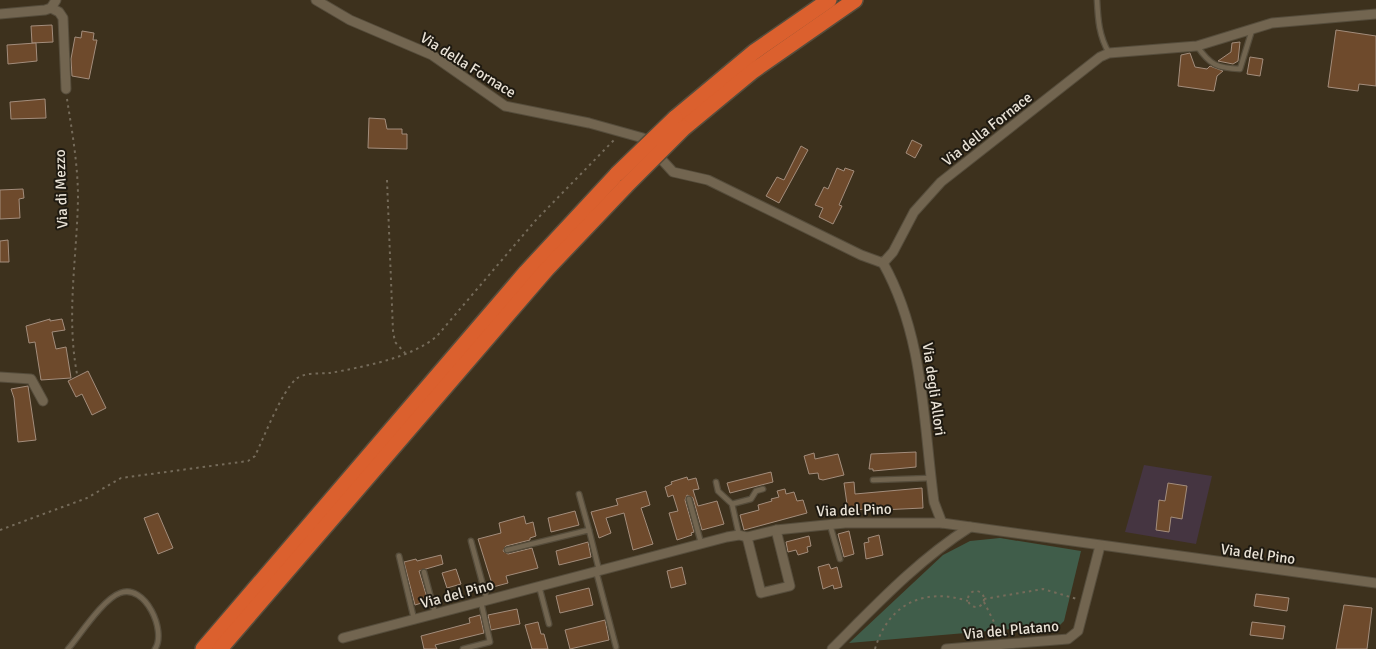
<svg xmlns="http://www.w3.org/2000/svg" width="1376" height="649" font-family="Signika,sans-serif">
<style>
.industrial{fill:#453541}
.green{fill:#405d4a}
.building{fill:#6e4a2c;stroke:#a38d7c}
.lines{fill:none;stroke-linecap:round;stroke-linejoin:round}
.lane-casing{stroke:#564d3c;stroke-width:7}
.street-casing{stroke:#564d3c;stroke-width:11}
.highway-casing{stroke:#564d3c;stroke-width:18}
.path{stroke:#756b5a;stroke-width:2;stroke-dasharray:2.5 4;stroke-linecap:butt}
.lane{stroke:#726550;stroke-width:4.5}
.street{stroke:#726550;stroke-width:9}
.highway{stroke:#db602e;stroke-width:15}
.highway-bridge-casing{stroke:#564d3c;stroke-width:18;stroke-linecap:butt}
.highway-bridge{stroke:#db602e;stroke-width:15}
.labels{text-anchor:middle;stroke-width:4;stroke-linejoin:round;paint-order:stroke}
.street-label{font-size:15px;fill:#e9e2d6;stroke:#1f1a11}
</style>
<rect width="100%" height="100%" fill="#3d311d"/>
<!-- industrial -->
<path class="industrial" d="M1144,465L1212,476L1196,544L1125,532Z"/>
<!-- green -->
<path class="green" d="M1000,538L1081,551L1064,621L1060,625L849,643L943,555L970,541Z"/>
<!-- building -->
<g class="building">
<path d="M52,25L53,42L32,43L31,26Z"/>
<path d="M1336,30L1376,36V86L1359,84L1358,91L1328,87Z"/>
<path d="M82,31L94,33L93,40H97L89,79L72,76L71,59L75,37L81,38Z"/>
<path d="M1240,42L1238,61L1233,64L1218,61L1231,52L1232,43Z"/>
<path d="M36,43L37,61L8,64L7,45Z"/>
<path d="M1190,53L1195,67L1207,69L1210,66L1223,71L1217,76L1214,91L1178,86L1181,55Z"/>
<path d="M1250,57L1263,59L1260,76L1247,74Z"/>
<path d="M45,99L46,118L11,119L10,102Z"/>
<path d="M369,118L385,119L387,129H402V134H407V149L368,148Z"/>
<path d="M912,140L922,145L915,158L906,153Z"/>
<path d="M801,146L808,150L779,203L766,196L777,177L784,180Z"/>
<path d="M837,168L844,171L845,168L854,171L839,205L842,206L833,224L819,217L823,208L815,205L824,187L828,189Z"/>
<path d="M23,189L24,198L19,199L20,218L0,219V190Z"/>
<path d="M8,240L9,262H0V241Z"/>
<path d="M50,319V321L62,319L65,330L52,332L56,349L66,347L71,378L41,380L35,342L29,343L26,326Z"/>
<path d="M88,371L106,408L92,415L82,394L76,397L68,381Z"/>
<path d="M28,386L36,440L18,442L14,398L11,389Z"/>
<path d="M916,452V467L873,471V469H869L871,454Z"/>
<path d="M814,453L815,459L838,454L844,475L823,480L819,479L818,473L809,474L804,456Z"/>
<path d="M771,472L773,482L730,493L727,483Z"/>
<path d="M687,477L688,480L696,478L699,489L693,490L698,506L717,501L724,524L702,530L693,498L687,495L685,500L694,532L691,533L692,535L677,540L669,513L678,511L673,495L668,497L665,487L672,484L671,482Z"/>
<path d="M854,482L855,494L922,488L923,508L881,510V507L848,511L844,483Z"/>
<path d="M1168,483L1187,486L1182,519L1171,517L1169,532L1156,530L1159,500L1165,501Z"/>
<path d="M785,489L786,494L794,492L797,501L803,500L807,513L744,530L740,515L759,510L758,505L772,501L771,499L779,497L777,491Z"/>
<path d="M646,491L650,505L641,508L653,544L633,550L624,513L606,518L611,533L599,538L591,512L618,505L616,499Z"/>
<path d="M575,511L579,525L551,532L548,518Z"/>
<path d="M158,513L173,548L158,554L144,518Z"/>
<path d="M524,516L526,524L533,522L536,536L530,538V540L506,546L503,551L508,554L532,548L538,568L506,576L508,583L493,587L478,539L501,533L499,523Z"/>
<path d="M849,531L854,554L844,557L838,534Z"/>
<path d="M879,535L883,555L866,559L864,543L869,542L868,538Z"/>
<path d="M809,536L811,546L807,547L808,552L798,555L796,550L788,552L786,542Z"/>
<path d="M588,542L591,557L559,565L556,551Z"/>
<path d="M441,555L443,564L419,571L428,601L415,605L404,562L416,559L417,561Z"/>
<path d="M829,564L831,569L837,567L842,587L834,589L833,585L823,589L818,567Z"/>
<path d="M682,567L686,584L671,588L667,571Z"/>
<path d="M456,569L461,584L447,588L442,573Z"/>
<path d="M589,588L593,605L560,613L556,596Z"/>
<path d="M1256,594L1289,598L1287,611L1254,606Z"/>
<path d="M1344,605L1372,608L1367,649H1336Z"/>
<path d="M517,609L520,624L491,630L488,615Z"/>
<path d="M480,615L484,633L435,645L437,649H424L421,636L470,623L469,618Z"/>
<path d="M605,620L609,640L570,649L565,630Z"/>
<path d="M538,622L541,634H544L548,649H532L525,625Z"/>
<path d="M1252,622L1285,626L1283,639L1250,635Z"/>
</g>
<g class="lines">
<!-- lane casing -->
<g class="lane-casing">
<g id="lane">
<path d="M1097,0C1098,20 1099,36 1109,53"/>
<path d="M1197,46C1210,65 1217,68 1240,69L1252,30"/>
<path d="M873,480L931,478"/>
<path d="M716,482L718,491L732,504L739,535"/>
<path d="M579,494L589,530"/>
<path d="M689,499L701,543"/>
<path d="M732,504L751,499L756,491L763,489"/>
<path d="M830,525L840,559"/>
<path d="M471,541L487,600"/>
<path d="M507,550L589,530L599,570"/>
<path d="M399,556L414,619"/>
<path d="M596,571L616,647"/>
<path d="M424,572L435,613"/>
<path d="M539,586L549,624"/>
<path d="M68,649C80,635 103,599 120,593C145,583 167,631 155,649"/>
<path d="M463,649L490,642L481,602"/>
</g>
</g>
<!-- street casing -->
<g class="street-casing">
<g id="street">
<path d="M316,0L350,20L432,55L505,106L589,123L643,138"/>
<path d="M51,8L59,12L63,18L66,89"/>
<path d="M0,14L45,10L51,8L56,0"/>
<path d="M663,161L673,172L708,180L861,255L883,263L893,252L914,212L941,182L1100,57L1109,53L1197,46L1272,23L1376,14"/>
<path d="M883,263C924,336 923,420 934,502L942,523"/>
<path d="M0,377L31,379L43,401"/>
<path d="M747,537L761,593L790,586L776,530"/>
<path d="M343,638L727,537L739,535L747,537L776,530L845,523H942L1376,583"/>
<path d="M832,649C876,605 918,560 970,527"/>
<path d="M946,649L1068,639L1078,631L1100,546"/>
</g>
</g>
<!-- highway casing -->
<g class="highway-casing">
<g id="highway">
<path d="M675,118L754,52L829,0"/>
<path d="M684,128L753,71L855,0"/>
<path d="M203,649L526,272L617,174"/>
<path d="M220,649L547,269L626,186"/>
</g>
</g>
<!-- path -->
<g class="path">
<path d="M67,99C72,131 78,165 78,198C77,257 66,315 77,374"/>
<path d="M387,180L393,331L395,342L405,353"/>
<path d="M0,530L87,498L121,478L248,461L255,456C264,437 282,391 296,379C305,372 319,374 330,373C362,367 412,358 437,336L536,220L614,140"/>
<circle cx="976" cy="599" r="8"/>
<path d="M984,599L1043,589L1077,599"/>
<path d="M984,602L995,624L998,637"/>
<path d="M875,649C888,604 924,587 968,601"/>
</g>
<!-- lane -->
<use href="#lane" class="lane"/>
<!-- street -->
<use href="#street" class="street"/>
<!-- highway -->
<use href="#highway" class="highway"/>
<!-- highway-bridge casing -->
<g class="highway-bridge-casing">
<g id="highway-bridge">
<path d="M617,174L675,118"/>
<path d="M626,186L684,128"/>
</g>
</g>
<!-- highway-bridge -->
<use href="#highway-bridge" class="highway-bridge"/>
</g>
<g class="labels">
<!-- street labels -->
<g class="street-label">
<text transform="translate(468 65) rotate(32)" y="5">Via della Fornace</text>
<text transform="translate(987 129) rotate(-38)" y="5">Via della Fornace</text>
<text transform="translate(61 189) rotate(-92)" y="5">Via di Mezzo</text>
<text transform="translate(934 389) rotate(82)" y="5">Via degli Allori</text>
<text transform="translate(854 510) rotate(-2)" y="5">Via del Pino</text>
<text transform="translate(1258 554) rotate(8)" y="5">Via del Pino</text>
<text transform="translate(457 594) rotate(-15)" y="5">Via del Pino</text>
<text transform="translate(1011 630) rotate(-5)" y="5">Via del Platano</text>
</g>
</g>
</svg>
